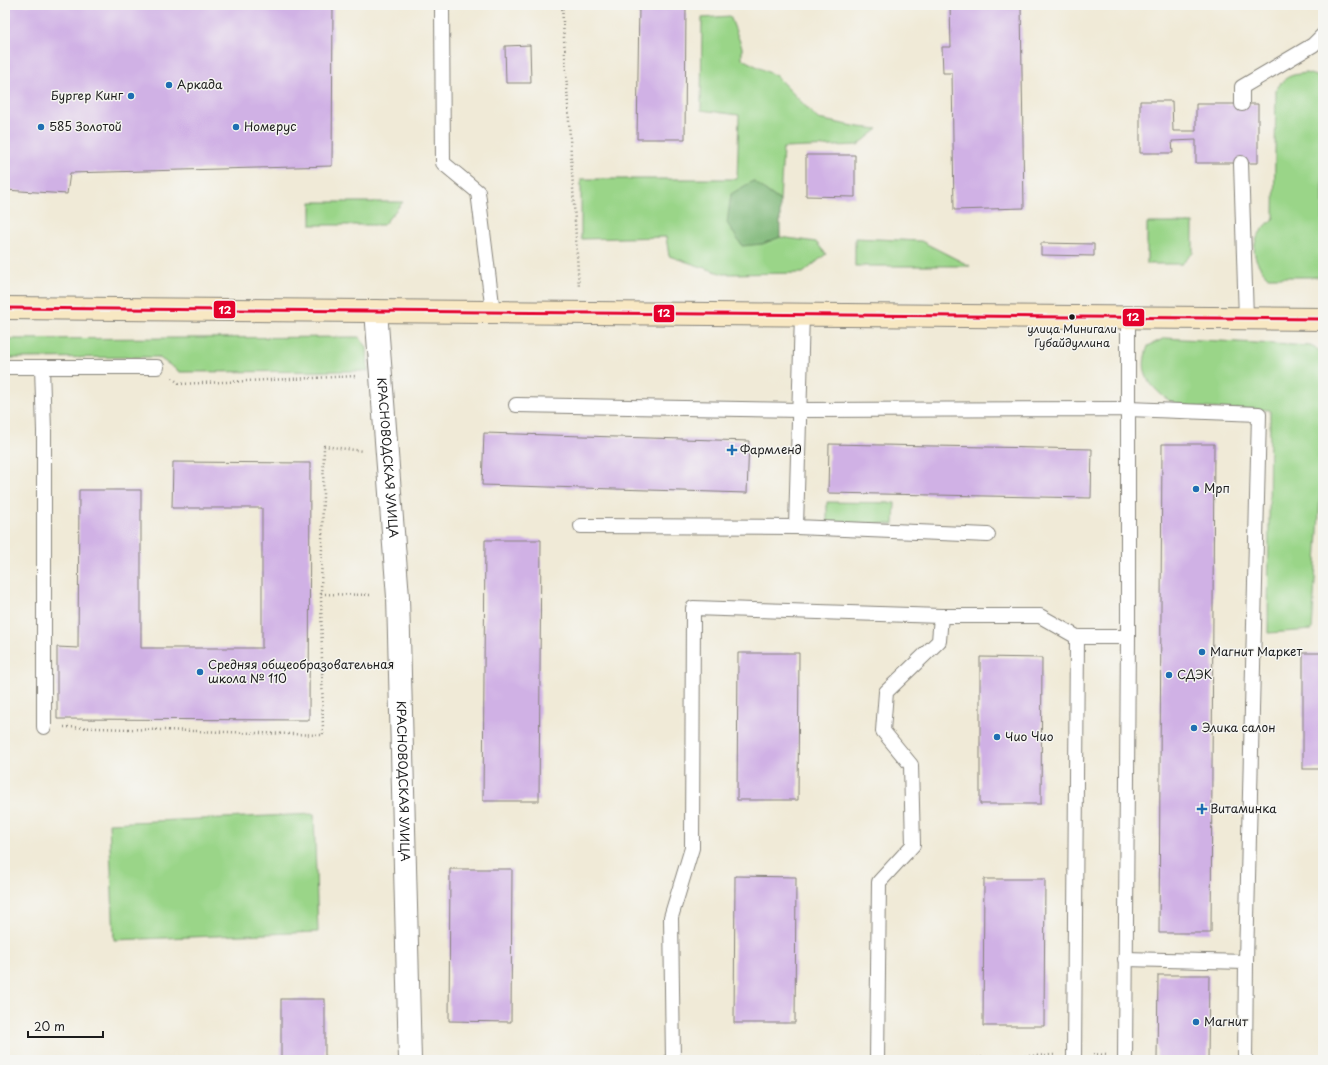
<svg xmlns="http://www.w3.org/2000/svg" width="1328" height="1065" font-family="'Playpen Sans',sans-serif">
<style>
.green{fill:#9ad588;stroke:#5b7852}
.forest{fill:#7bb674;stroke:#4c6948}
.building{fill:#d0b1e5}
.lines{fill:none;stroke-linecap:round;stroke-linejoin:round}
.lane-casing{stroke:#86837a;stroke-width:16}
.street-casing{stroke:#86837a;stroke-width:24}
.secondary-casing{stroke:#86837a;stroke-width:24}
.path{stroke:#86837a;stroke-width:2.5;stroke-dasharray:1 3;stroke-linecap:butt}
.lane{stroke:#fff;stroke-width:14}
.street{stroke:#fff;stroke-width:22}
.secondary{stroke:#f8e8c3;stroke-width:22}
.bus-1-casing{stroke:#f6f6f2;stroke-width:6}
.bus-1{stroke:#e4002b;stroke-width:3}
.poi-dot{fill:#1f6fb2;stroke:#f6f6f2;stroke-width:1.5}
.bus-dot{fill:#1c1c1c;stroke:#f6f6f2;stroke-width:1.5}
.labels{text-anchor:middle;stroke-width:3;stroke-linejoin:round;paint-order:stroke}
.bus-label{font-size:11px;fill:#1c1c1c;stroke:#f6f6f2}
.poi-label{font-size:12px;fill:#1c1c1c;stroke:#f6f6f2;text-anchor:start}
.street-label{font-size:12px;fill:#1c1c1c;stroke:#f6f6f2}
.line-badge{stroke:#f6f6f2;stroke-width:1.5}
.badge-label{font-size:11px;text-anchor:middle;font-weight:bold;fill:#fff}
</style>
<rect width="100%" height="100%" fill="#f6f6f2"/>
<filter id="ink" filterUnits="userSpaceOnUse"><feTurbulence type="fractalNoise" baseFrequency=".025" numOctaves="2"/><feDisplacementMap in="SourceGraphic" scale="8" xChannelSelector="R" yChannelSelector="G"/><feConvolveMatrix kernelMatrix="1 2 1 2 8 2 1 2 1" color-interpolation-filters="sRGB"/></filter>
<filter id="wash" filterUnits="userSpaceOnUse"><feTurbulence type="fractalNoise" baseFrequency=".012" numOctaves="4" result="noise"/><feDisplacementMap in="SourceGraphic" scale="16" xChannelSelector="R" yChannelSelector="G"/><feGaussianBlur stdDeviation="0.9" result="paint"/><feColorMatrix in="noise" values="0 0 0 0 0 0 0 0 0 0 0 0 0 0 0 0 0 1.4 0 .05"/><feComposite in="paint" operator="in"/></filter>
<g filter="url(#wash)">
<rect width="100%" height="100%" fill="#f0ead7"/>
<!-- green -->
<g class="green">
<path d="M730,16L742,47V59L776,76L818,119L859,127L878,129L858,145L783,148L780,201L753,181L762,244L780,237L816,242L826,254L803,273L723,274L669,256L666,237L581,239V179H737L739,115L701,110L702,18Z"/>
<path d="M1306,73L1323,78V277H1268C1247,255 1251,237 1274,218L1276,90C1285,76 1290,75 1306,73Z"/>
<path d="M311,202H403L383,225H311Z"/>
<path d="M1147,223H1193V253L1182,264H1147Z"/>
<path d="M855,238L921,241L970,266H855Z"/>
<path d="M359,337L367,347L368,371L180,372L158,357L5,358V339Z"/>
<path d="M1165,338L1310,346L1323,352V449L1312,630L1268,633L1270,410C1244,408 1194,411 1172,402C1164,398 1157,391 1151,384C1142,372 1143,360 1148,346Z"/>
<path d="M827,502L895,503L894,524L827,523Z"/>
<path d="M314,814L318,932L114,940L109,823Z"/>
</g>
<!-- forest -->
<path class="forest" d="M753,181L780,201V237L762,244L742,246L727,223L731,194Z"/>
<g id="blocks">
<!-- building -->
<g class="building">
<path d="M5,5H333L332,166L70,173L67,194L5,190Z"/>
<path d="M639,5H686L685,139H637Z"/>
<path d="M950,5H1021L1024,208L954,210L952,73H943L942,47H951Z"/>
<path d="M530,45L531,83H506L505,46Z"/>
<path d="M1140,101H1172L1173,131H1196V104H1258V163H1196V140L1172,141L1173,153H1140Z"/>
<path d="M806,155H855V197L806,196Z"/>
<path d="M1041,243L1094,244V256L1041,255Z"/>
<path d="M484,433L749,441L747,493L482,485Z"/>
<path d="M829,444L1092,449L1091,498L828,493Z"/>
<path d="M1162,444H1214L1211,933H1159Z"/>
<path d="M173,462L310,463L309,720L57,719V647L78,648L79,490H141V648H262V508H172Z"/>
<path d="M485,540H541L539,801H483Z"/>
<path d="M738,653H799L798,800H737Z"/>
<rect x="1303" y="653" width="20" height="116"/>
<path d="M980,657L1042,658L1041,804H980Z"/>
<path d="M450,869H512L511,1022L449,1021Z"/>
<path d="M735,876L796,877L795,1023H734Z"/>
<path d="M984,879H1045L1044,1026H983Z"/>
<path d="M1158,975H1209L1208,1060H1157Z"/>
<rect x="281" y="999" width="44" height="61"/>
</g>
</g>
</g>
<g filter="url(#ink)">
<use href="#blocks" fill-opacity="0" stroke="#86837a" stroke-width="1"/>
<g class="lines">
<!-- lane casing -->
<g class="lane-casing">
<g id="lane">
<path d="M442,5L443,163L478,192L493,312"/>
<path d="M1242,104V87L1313,45L1323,35"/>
<path d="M1241,163L1246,318"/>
<path d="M802,314L796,527L988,535"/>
<path d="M5,367H157"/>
<path d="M42,367L44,431V727"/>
<path d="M516,405L800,410L1128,409L1259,414L1246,962L1245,1060"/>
<path d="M581,526L796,527"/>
<path d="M1125,959L1246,962"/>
<path d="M673,1060L671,917L692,848L693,608L941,616H1040L1077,637H1128"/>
<path d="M877,1060L879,882L913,845L911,765L883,731L886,692L939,641L941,616"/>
<path d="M1074,1060L1077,637"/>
<path d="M1125,1060L1128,637V317"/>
</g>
</g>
<!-- street casing -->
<g class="street-casing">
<g id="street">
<path id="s1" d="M376,311L398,597L410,1060"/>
</g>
</g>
<!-- secondary casing -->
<g class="secondary-casing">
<path id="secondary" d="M5,308L1323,319"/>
</g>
<!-- path -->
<g class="path">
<path d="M562,5L579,288"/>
<path d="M172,378L180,384L357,376"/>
<path d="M321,594L373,595"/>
<path d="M64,727L323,735L321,594L324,446L363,451"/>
<path d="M1093,1054L1106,1055"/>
<path d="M925,1060L1054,1055"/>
</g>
<!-- lane -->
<use href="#lane" class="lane"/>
<!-- street -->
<use href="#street" class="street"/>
<!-- secondary -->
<use href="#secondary" class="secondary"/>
<!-- bus-1 casing -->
<g class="bus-1-casing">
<path id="bus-1" d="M5,308L1323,319"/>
</g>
<!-- bus-1 -->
<use href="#bus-1" class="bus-1"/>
</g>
</g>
<!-- markers -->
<g class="poi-dot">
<circle cx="169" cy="85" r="4"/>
<circle cx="131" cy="96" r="4"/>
<circle cx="41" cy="127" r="4"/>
<circle cx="236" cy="127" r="4"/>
<path d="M730 444h4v4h4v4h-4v4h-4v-4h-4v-4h4z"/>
<circle cx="1196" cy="489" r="4"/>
<circle cx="1202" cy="652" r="4"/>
<circle cx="200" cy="672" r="4"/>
<circle cx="1169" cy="675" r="4"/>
<circle cx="1194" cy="728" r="4"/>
<circle cx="997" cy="737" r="4"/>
<path d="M1200 803h4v4h4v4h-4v4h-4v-4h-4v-4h4z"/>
<circle cx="1196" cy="1022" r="4"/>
</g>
<circle class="bus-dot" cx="1072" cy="317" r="3.5"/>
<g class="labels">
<!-- bus labels -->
<g class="bus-label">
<text x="1072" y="333">улица Минигали<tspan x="1072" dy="14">Губайдуллина</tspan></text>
</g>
<!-- poi labels -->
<g class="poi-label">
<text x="177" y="89">Аркада</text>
<text x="123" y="100" text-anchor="end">Бургер Кинг</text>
<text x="49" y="131">585 Золотой</text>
<text x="244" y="131">Номерус</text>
<text x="740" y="454">Фармленд</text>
<text x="1204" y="493">Мрп</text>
<text x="1210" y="656">Магнит Маркет</text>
<text x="208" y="669">Средняя общеобразовательная<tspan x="208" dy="14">школа № 110</tspan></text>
<text x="1177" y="679">СДЭК</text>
<text x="1202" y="732">Элика салон</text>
<text x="1005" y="741">Чио Чио</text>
<text x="1210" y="813">Витаминка</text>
<text x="1204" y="1026">Магнит</text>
</g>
<!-- street labels -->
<g class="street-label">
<text dy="4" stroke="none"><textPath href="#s1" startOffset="147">КРАСНОВОДСКАЯ УЛИЦА</textPath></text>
<text dy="4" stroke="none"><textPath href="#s1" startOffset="471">КРАСНОВОДСКАЯ УЛИЦА</textPath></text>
</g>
</g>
<g class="line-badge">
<rect x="213" y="300" width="23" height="19" rx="4" fill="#e4002b"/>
<rect x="653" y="304" width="22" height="19" rx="4" fill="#e4002b"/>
<rect x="1122" y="308" width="23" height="19" rx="4" fill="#e4002b"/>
</g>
<g class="badge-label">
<text x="225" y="314">12</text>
<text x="664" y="317">12</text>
<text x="1133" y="321">12</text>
</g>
<!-- margin -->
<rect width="1328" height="1065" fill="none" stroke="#f6f6f2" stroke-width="20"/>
<!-- scale -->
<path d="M28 1031v6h75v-6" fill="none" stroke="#1c1c1c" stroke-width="2"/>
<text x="34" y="1031" font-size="12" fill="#1c1c1c" stroke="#f6f6f2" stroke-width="3" paint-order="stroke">20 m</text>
</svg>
